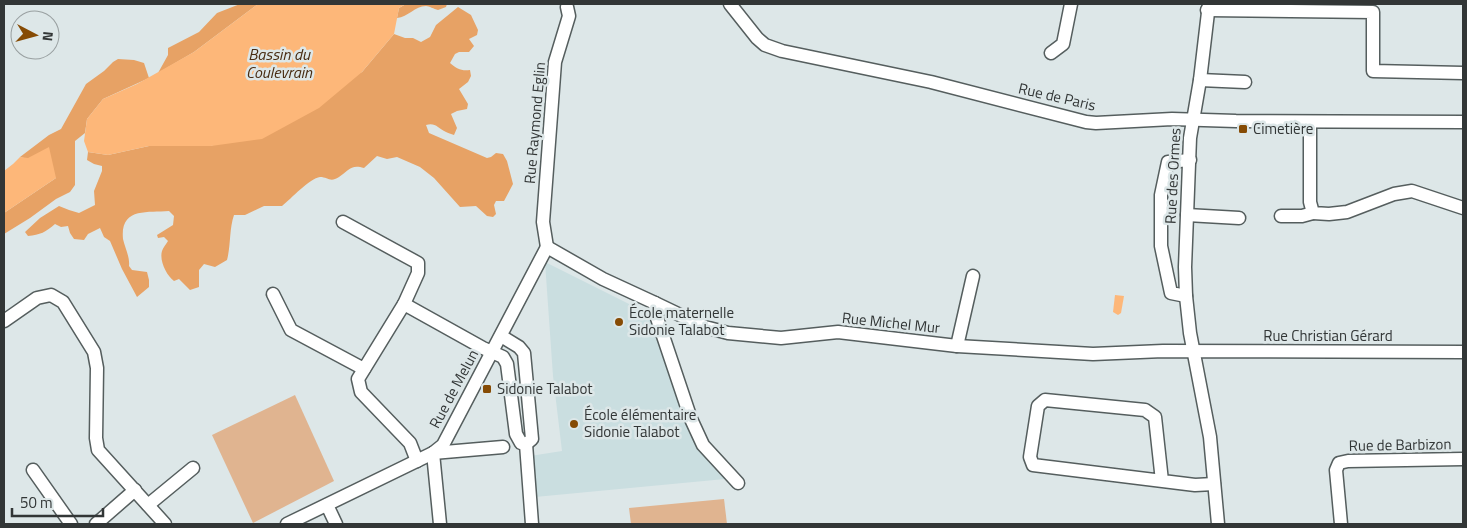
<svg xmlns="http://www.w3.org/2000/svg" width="1467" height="528" font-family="'Titillium Web',sans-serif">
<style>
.built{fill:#cadee0}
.green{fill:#e0b490}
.forest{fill:#e7a265}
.water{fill:#fdb779}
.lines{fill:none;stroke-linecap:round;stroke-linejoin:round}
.minor-casing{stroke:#555e5e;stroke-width:15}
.minor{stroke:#fff;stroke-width:12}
.poi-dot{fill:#864b04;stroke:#dde7e8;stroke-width:2}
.labels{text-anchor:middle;stroke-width:5;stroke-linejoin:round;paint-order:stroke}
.street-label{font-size:15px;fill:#323636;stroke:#dde7e8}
.poi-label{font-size:15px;fill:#323636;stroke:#dde7e8;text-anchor:start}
.water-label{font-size:16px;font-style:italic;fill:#482c12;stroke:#dde7e8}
</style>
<rect width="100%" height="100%" fill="#dde7e8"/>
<!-- built -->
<path class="built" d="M545,262L649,314L691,436L725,479L535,497L530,456L562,451L553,376Z"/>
<!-- green -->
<g class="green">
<path d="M295,395L334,481L253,523L212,435Z"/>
<path d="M724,499L727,524H631L629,508Z"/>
</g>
<!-- forest -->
<g class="forest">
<path d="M240,4H258L194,52L158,73L168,55V48L199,32L217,13Z"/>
<path d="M406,4H447L446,7L438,10C434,9 429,6 426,6C415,6 408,17 397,18L399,8Z"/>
<path d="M458,7L471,15L478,30L477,35L469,39L474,46L469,52H459L455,54L450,63C457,69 461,71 470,70L471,76L468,82L459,89L468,104L467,109L457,111L451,114L457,128L454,135C451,134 448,133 446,132C438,128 435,122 426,125L429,133L487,158L491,157L496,153L503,154L507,161L513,184L504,201H496L494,205L496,214L493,217L487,216L476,206L460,207L434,178L420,167L397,157L387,159L377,156L364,168C350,164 349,171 339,177C330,183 328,177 320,177C310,178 291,199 282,206H264L245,215H234C229,230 231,245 227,260L215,267L204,264L199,270V287L190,290L179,279L174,281C167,276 159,261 162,251C163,248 166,244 168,241L164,237L158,238L157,235L173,225L174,216L169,211C147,213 120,207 123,239C125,248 130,257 129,266L132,270L147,272L149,280V287L137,297L122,269L110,241L104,237L100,228L88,234L84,240L74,239L70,233L68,226L61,227L55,224C46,232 40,235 28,236L25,232L40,218L59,206L69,210L79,213L95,205L94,191L102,171V166L94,164L87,160L88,152L108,155L149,146H211L362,72L394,34L405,38H413L421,42L430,37L436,25Z"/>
<path d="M118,59L134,60L144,63L149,78L103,99L87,119L85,133L75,141V185L70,192L56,199L30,218L4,234V213L56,178L28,159L20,157L49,135L61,129L86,84L104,71L113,62Z"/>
</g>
<!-- water -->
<g class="water">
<path d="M258,4H406L399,8L394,34L362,72L319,108L262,139L211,146H149L108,155L88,152L84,141L87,119L103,99L137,84L194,52Z"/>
<path d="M49,147L56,178L4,213V171L13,164L20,157L28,158Z"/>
<path d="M1115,295L1124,296L1121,313L1118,315L1113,312Z"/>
</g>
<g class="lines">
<!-- minor casing -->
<g class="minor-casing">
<g id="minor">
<path d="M730,4L757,38L765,45L782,51L931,82L1086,122L1096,123L1172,119L1236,121L1463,122"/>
<path d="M1209,4L1200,80L1190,138L1185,267L1186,296L1190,333L1210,437L1218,524"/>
<path d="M1207,10L1373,12V71L1463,73"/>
<path d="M1051,53L1063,44L1071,4"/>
<path d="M1200,80L1245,82"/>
<path d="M1310,122V202L1313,213L1329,214L1347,212L1394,194L1412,191L1463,208"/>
<path d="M1187,215L1239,218"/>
<path d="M1281,216H1302L1313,213"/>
<path d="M343,222L418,263V273L404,304"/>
<path d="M547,247L603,279L655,303L705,327L728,333L781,338L838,332L957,346L1093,354L1163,351L1463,352"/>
<path d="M547,247L543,222L555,62L569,16L567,7"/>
<path d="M273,294L291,330L364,369"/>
<path d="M1186,296L1171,293L1161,246V195L1168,162L1190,160"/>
<path d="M655,303L656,315L691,419L703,445L738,483"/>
<path d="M4,321L37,298L51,295L63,302L94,352L97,368L96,438L98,450L165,524"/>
<path d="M957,346L973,276"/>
<path d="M526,444L532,524"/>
<path d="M433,453L440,524"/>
<path d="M433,453L503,447"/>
<path d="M417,461L410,443L361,392L358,379L404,304L483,348L503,357L507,364L516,434L521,443L526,444L532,439L524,353L519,347L501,336"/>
<path d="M33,470L71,524"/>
<path d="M1162,481L1155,417L1145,410L1045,400L1038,406L1030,457L1033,465L1195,485L1214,484"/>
<path d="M148,505L193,468"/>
<path d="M327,505L336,524"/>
<path d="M96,524L135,490"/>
<path d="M287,524L433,453L443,445L547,247"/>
<path d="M1341,524L1336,470L1339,463L1348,461L1463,459"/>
</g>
</g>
<!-- minor -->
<use href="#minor" class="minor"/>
</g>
<!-- markers -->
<g class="poi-dot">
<rect x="1238" y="124" width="10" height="10" rx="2.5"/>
<circle cx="619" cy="322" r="5"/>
<rect x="482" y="384" width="10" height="10" rx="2.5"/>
<circle cx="574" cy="424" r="5"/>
</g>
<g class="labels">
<!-- street labels -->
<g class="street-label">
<text transform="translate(1057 97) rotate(13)" y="5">Rue de Paris</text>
<text transform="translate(535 123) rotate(-85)" y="5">Rue Raymond Eglin</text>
<text transform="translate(1173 176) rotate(-87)" y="5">Rue des Ormes</text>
<text transform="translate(891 323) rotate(6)" y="5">Rue Michel Mur</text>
<text x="1328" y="341">Rue Christian Gérard</text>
<text transform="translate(454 389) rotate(-62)" y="5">Rue de Melun</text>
<text transform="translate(1400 445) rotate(-1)" y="5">Rue de Barbizon</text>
</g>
<!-- poi labels -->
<g class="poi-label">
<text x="1253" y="134">Cimetière</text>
<text x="629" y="318">École maternelle<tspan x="629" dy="17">Sidonie Talabot</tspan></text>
<text x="497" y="394">Sidonie Talabot</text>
<text x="584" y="420">École élémentaire<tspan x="584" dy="17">Sidonie Talabot</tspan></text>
</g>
<!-- water labels -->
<g class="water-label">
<text x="279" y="60">Bassin du<tspan x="279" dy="18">Coulevrain</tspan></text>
</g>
</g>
<!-- border -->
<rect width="1467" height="528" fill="none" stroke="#323636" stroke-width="10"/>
<!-- north arrow -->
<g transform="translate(35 35) rotate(96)"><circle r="24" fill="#dde7e8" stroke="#99a0a1"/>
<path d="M0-4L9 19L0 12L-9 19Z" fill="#864b04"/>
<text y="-8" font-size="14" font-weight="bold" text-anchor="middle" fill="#323636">N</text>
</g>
<!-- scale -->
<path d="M12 508v8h91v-8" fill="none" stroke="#323636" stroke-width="2.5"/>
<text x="20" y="508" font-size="15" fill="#323636" stroke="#dde7e8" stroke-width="4" paint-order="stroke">50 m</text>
</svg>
